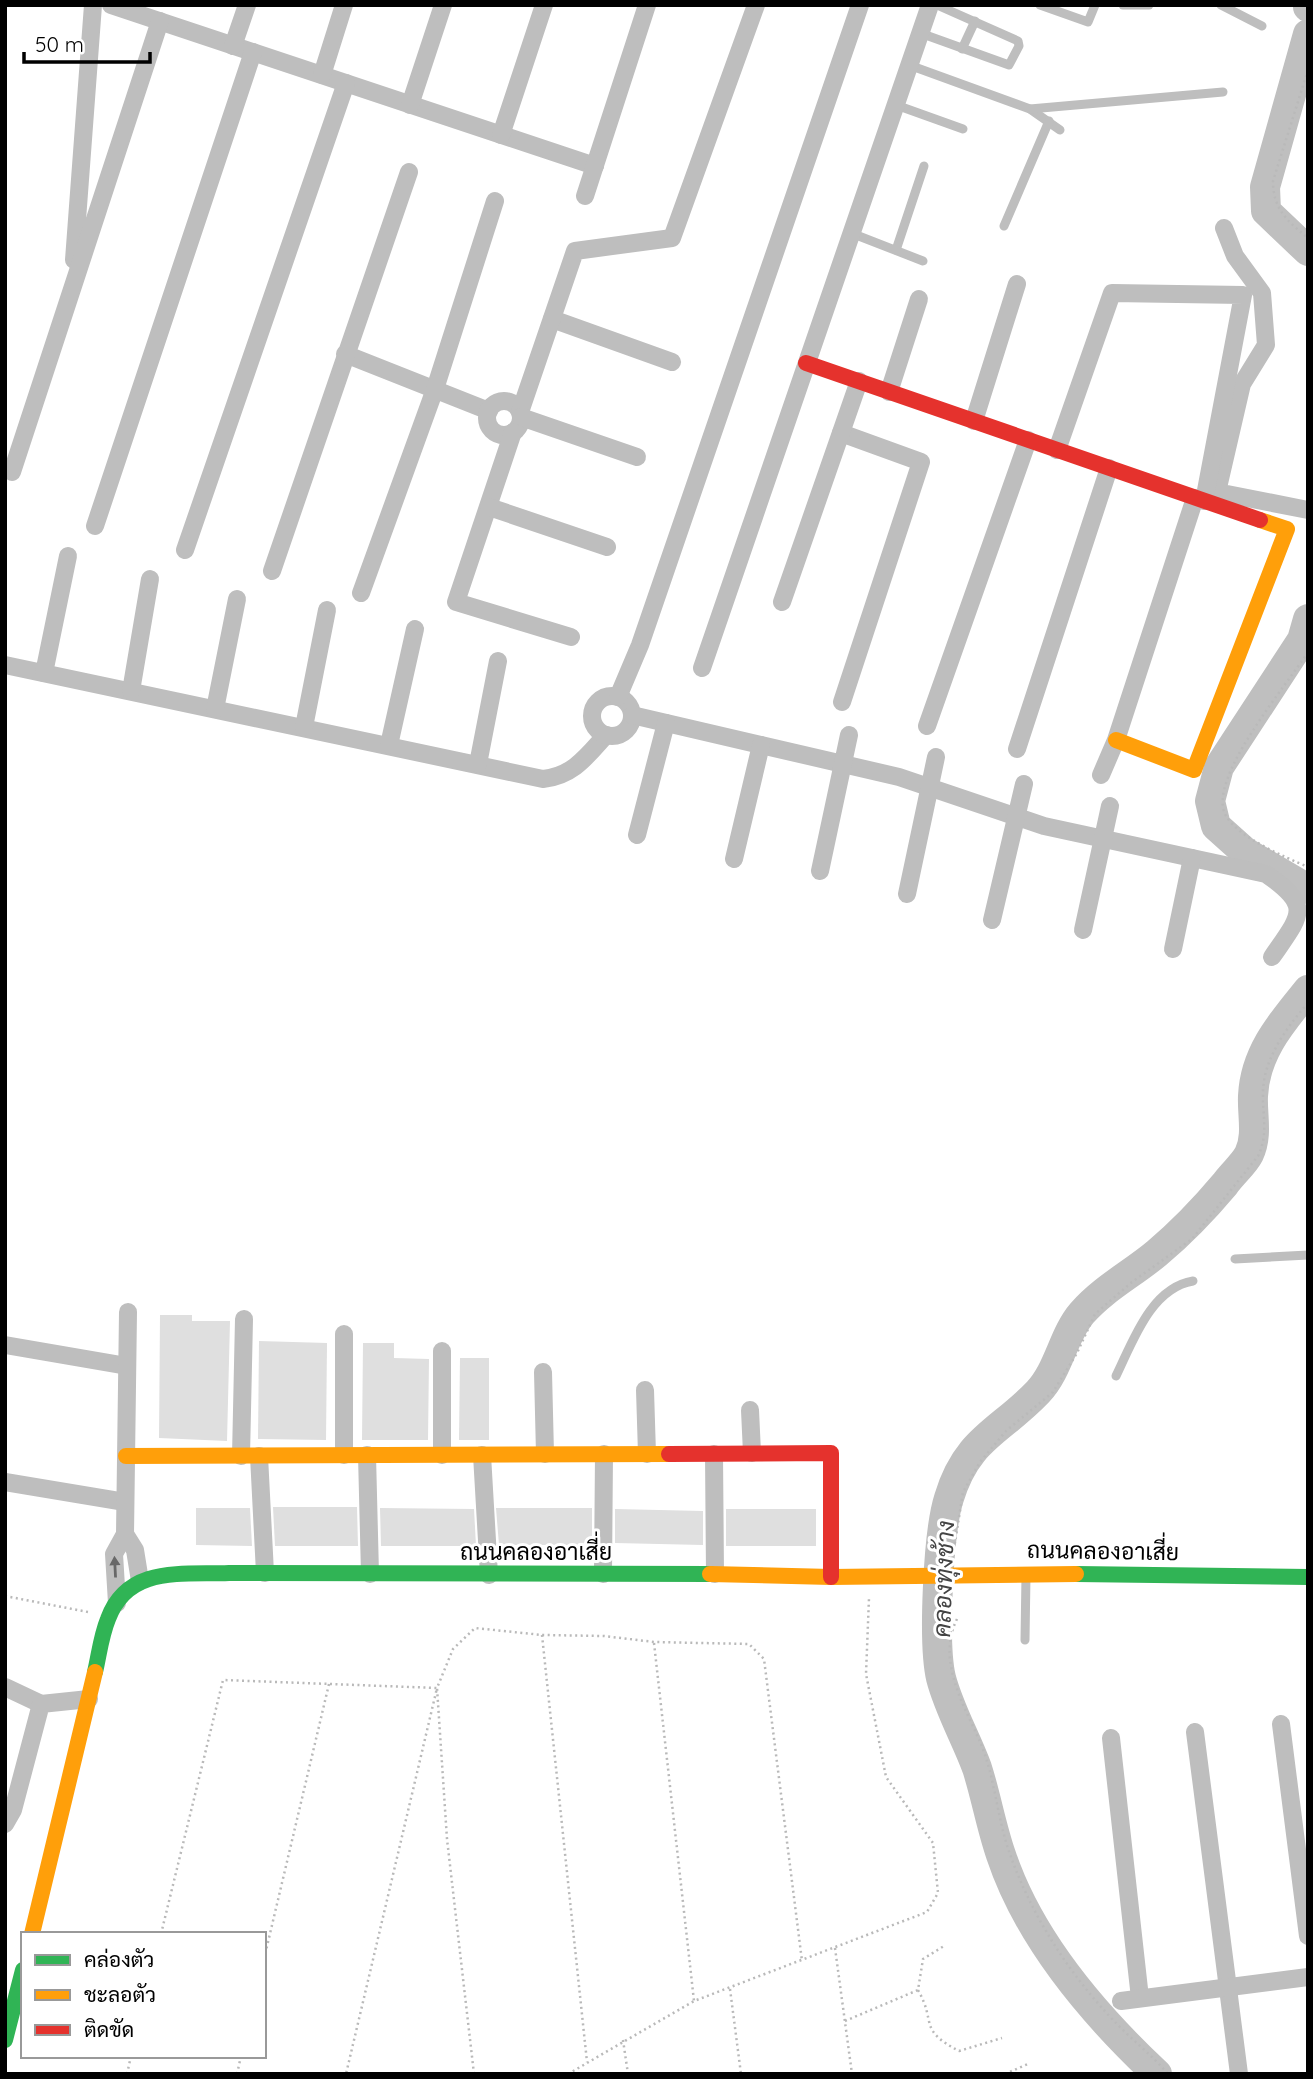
<svg xmlns="http://www.w3.org/2000/svg" width="1313" height="2079" font-family="Quicksand,Sarabun,sans-serif">
<style>
.lines{fill:none;stroke-linecap:round;stroke-linejoin:round}
.river{stroke:#bfbfbf;stroke-width:30}
.building{fill:#dfdfdf}
.path{stroke:#b9b9b9;stroke-width:2.5;stroke-dasharray:2 3.5;stroke-linecap:butt}
.lane{stroke:#bebebe;stroke-width:9}
.street{stroke:#bebebe;stroke-width:18}
.fast{stroke:#30b455;stroke-width:16}
.slow{stroke:#ff9f0a;stroke-width:16}
.jam{stroke:#e5322d;stroke-width:16}
.oneway{fill:#686868}
.labels{text-anchor:middle;stroke-width:6;stroke-linejoin:round;paint-order:stroke}
.street-label{font-size:23px;fill:#000;stroke:#fff}
.water-label{font-size:24px;font-style:italic;fill:#444;stroke:#fff}
</style>
<rect width="100%" height="100%" fill="#fff"/>
<g class="lines">
<!-- river -->
<g class="river">
<path d="M1308,5V7"/>
<path d="M1308,34L1265,187L1266,211L1308,251"/>
<path d="M1308,619L1302,640L1219,767L1210,801L1216,826L1245,852L1308,889"/>
<path d="M1157,2074C1093,2014 1029,1939 1001,1855C991,1826 986,1796 977,1768C966,1738 949,1709 941,1678C933,1644 938,1532 949,1498C967,1438 1000,1432 1038,1392C1059,1370 1063,1335 1082,1313C1104,1288 1132,1274 1157,1253C1182,1232 1204,1209 1225,1184C1232,1174 1244,1164 1249,1154C1258,1135 1252,1115 1253,1096C1255,1052 1282,1022 1308,990"/>
</g>
</g>
<!-- building -->
<g class="building">
<path d="M160,1315H192V1321H230L227,1441L159,1438Z"/>
<path d="M259,1341L327,1343L326,1440L258,1439Z"/>
<path d="M363,1343H394V1358L429,1359L428,1440H362Z"/>
<path d="M460,1358H489V1440H459Z"/>
<path d="M273,1507H357L358,1546H275Z"/>
<path d="M196,1508H250L252,1546L196,1545Z"/>
<path d="M380,1508L474,1509L476,1546H381Z"/>
<path d="M496,1508H592V1545H499Z"/>
<path d="M615,1509L703,1511V1545L615,1543Z"/>
<rect x="726" y="1509" width="90" height="37"/>
</g>
<g class="lines">
<!-- path -->
<g class="path">
<path d="M1308,70L1273,181C1273,209 1287,221 1308,238"/>
<path d="M1308,652C1288,684 1205,780 1226,816C1239,838 1285,857 1308,867"/>
<path d="M953,1555L963,1492L980,1462L1006,1431L1053,1392L1077,1353L1095,1314L1132,1282L1192,1239L1258,1156C1269,1134 1262,1114 1263,1091C1264,1058 1287,1027 1308,1003"/>
<path d="M5,1596L88,1612"/>
<path d="M957,1619C936,1661 965,1707 981,1744C996,1781 997,1820 1011,1857C1033,1918 1070,1975 1115,2022C1132,2040 1152,2055 1168,2074"/>
<path d="M542,1635L587,2062"/>
<path d="M654,1643L694,2001"/>
<path d="M161,1934L223,1680L437,1688L346,2074"/>
<path d="M835,1948L852,2074"/>
<path d="M264,1959L329,1684"/>
<path d="M730,1989L741,2074"/>
<path d="M918,1990C937,2023 917,2029 959,2051L1002,2038"/>
<path d="M845,2021L918,1990L923,1959L944,1946"/>
<path d="M623,2040L628,2074"/>
<path d="M127,2074L131,2056"/>
<path d="M237,2074L241,2056"/>
<path d="M474,2074L447,1839L437,1688L453,1649L475,1628L542,1635L604,1636L654,1642L749,1644L764,1659L802,1961"/>
<path d="M568,2074L694,2001L927,1912L938,1893L933,1843L886,1777L866,1674L869,1598"/>
<path d="M1005,2074L1028,2064"/>
</g>
<!-- lane -->
<g class="lane">
<path d="M1040,5L1088,22L1095,5"/>
<path d="M1123,5H1149"/>
<path d="M1221,5L1262,26"/>
<path d="M920,33L1009,65L1019,46L1018,41L937,5"/>
<path d="M962,49L975,21"/>
<path d="M909,65L1030,109L1060,130"/>
<path d="M896,105L963,129"/>
<path d="M1030,109L1223,92"/>
<path d="M1004,226L1049,121"/>
<path d="M851,233L923,261"/>
<path d="M896,250L924,166"/>
<path d="M1235,1259L1308,1255"/>
<path d="M1116,1376C1133,1341 1151,1288 1193,1281"/>
<path d="M1025,1640L1026,1575"/>
</g>
<!-- street -->
<g class="street">
<path d="M111,5L595,166"/>
<path d="M233,46L247,5"/>
<path d="M322,75L344,5"/>
<path d="M410,105L443,5"/>
<path d="M501,135L544,5"/>
<path d="M585,196L647,5"/>
<path d="M1224,228L1235,256L1262,293L1266,345L1242,384L1217,492L1308,510"/>
<path d="M74,260L93,5"/>
<path d="M552,319L672,362"/>
<path d="M345,354L489,411"/>
<path d="M889,392L919,299"/>
<circle cx="504" cy="418" r="17"/>
<path d="M520,412L575,251L672,238L756,5"/>
<path d="M521,417L637,457"/>
<path d="M974,421L1017,284"/>
<path d="M513,432L456,602L571,637"/>
<path d="M841,433L921,462L842,702"/>
<path d="M1057,450L1112,293L1243,295L1204,501"/>
<path d="M12,472L160,21"/>
<path d="M489,507L607,547"/>
<path d="M95,526L253,52"/>
<path d="M185,550L346,83"/>
<path d="M272,571L409,172"/>
<path d="M361,593L435,389L495,201"/>
<path d="M782,602L859,381"/>
<path d="M5,665L543,779C573,776 587,756 606,735"/>
<path d="M702,668L930,5"/>
<path d="M44,673L68,556"/>
<path d="M131,691L150,579"/>
<circle cx="612" cy="716" r="20"/>
<path d="M618,697L640,645L860,5"/>
<path d="M215,709L237,599"/>
<path d="M632,715L899,777L1044,826L1266,874C1313,906 1301,915 1272,957"/>
<path d="M927,726L1028,440"/>
<path d="M304,727L327,610"/>
<path d="M389,745L415,629"/>
<path d="M1017,749L1109,468"/>
<path d="M478,764L498,661"/>
<path d="M1101,775L1116,740L1195,498"/>
<path d="M637,835L666,723"/>
<path d="M734,859L761,745"/>
<path d="M820,871L849,735"/>
<path d="M907,894L936,757"/>
<path d="M992,920L1024,784"/>
<path d="M1083,930L1110,806"/>
<path d="M1173,949L1192,858"/>
<path d="M5,1345L127,1366"/>
<path d="M442,1351V1455"/>
<path d="M543,1372L545,1454"/>
<path d="M645,1390L647,1454"/>
<path d="M750,1410L752,1453"/>
<path d="M714,1454L715,1574"/>
<path d="M344,1455V1334"/>
<path d="M367,1455L370,1574"/>
<path d="M482,1455L489,1575"/>
<path d="M241,1456L244,1319"/>
<path d="M259,1456L265,1573"/>
<path d="M5,1482L125,1502"/>
<path d="M125,1534L135,1550L140,1581"/>
<path d="M603,1574L604,1454"/>
<path d="M117,1603L114,1554L125,1534L128,1312"/>
<path d="M5,1687L41,1704"/>
<path d="M1281,1724L1308,1936"/>
<path d="M1195,1732L1239,2074"/>
<path d="M1111,1738L1140,1998"/>
<path d="M5,1824L13,1810L41,1704L89,1699"/>
<path d="M1121,2001L1308,1977"/>
</g>
<!-- fast -->
<g class="fast">
<path d="M1076,1574L1308,1577"/>
<path d="M95,1672C99,1655 101,1636 108,1619C128,1565 182,1575 229,1573L710,1574"/>
<path d="M5,2040L23,1970"/>
</g>
<!-- slow -->
<g class="slow">
<path d="M1116,740L1194,770L1287,529L1260,520"/>
<path d="M126,1456L669,1454"/>
<path d="M710,1574L831,1577L1076,1574"/>
<path d="M32,1934L95,1672"/>
</g>
<!-- jam -->
<g class="jam">
<path d="M806,363L1260,520"/>
<path d="M669,1454L831,1453V1577"/>
</g>
</g>
<!-- one-way arrows -->
<defs><path id="oneway-solid" d="M-6-.8H1V-3.2L6.5 0L1 3.2V.8H-6Z" transform="scale(1.75)"/></defs>
<use class="oneway" href="#oneway-solid" transform="translate(115 1567) rotate(-93)"/>
<g class="labels">
<!-- street labels -->
<g class="street-label">
<text transform="translate(1103 1551) rotate(1)" y="8">ถนนคลองอาเสี่ย</text>
<text x="536" y="1560">ถนนคลองอาเสี่ย</text>
</g>
<!-- water labels -->
<g class="water-label">
<text transform="translate(944 1579) rotate(-88)" y="8">คลองทุ่งช้าง</text>
</g>
</g>
<!-- border -->
<rect width="1313" height="2079" fill="none" stroke="#000000" stroke-width="14"/>
<!-- legend -->
<rect x="21" y="1932" width="245" height="126" fill="#ffffff" stroke="#999999" stroke-width="2"/>
<rect x="35" y="1955" width="35" height="10" fill="#30b455" stroke="#999999" stroke-width="2"/>
<text x="84" y="1967" font-size="21" fill="#000000">คล่องตัว</text>
<rect x="35" y="1990" width="35" height="10" fill="#ff9f0a" stroke="#999999" stroke-width="2"/>
<text x="84" y="2002" font-size="21" fill="#000000">ชะลอตัว</text>
<rect x="35" y="2025" width="35" height="10" fill="#e5322d" stroke="#999999" stroke-width="2"/>
<text x="84" y="2037" font-size="21" fill="#000000">ติดขัด</text>
<!-- scale -->
<path d="M24 52v10h126v-10" fill="none" stroke="#000000" stroke-width="3.5"/>
<text x="35" y="52" font-size="21" fill="#000000" stroke="#ffffff" stroke-width="5" paint-order="stroke">50 m</text>
</svg>
